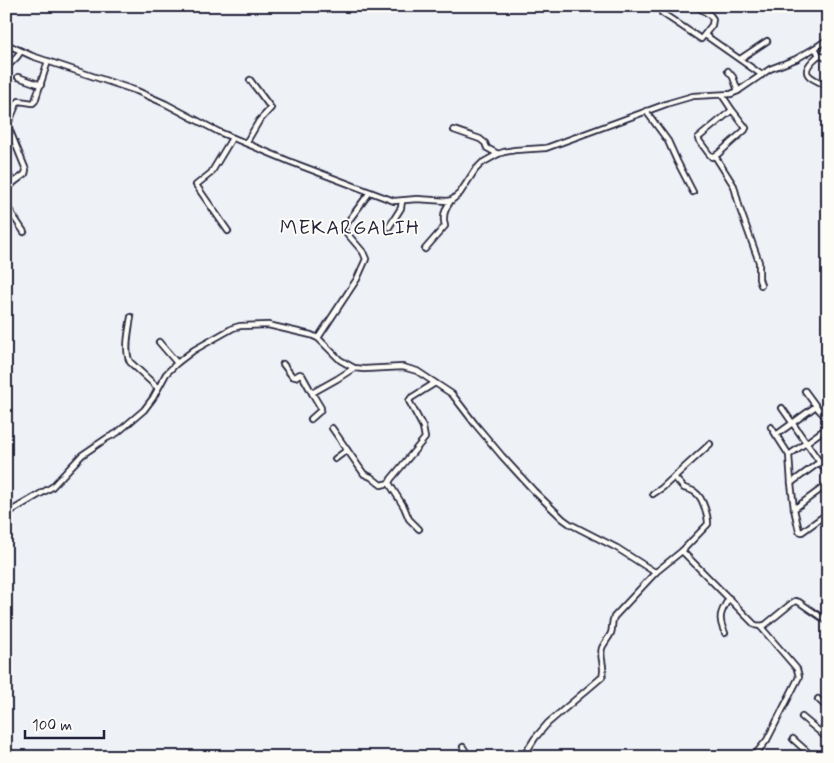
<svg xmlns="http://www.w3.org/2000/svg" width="834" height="763" font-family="Mynerve,sans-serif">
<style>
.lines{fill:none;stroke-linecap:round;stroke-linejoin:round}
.street-casing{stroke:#22223b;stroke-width:8}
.street{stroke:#fdfcf7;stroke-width:4.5}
.labels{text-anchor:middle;stroke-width:4;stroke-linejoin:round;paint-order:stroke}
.quarter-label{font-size:20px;letter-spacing:1px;fill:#22223b;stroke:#fdfcf7}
</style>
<rect width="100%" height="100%" fill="#eef2f7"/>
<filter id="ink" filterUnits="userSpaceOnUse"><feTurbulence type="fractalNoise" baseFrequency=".02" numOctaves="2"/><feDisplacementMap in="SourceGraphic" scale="10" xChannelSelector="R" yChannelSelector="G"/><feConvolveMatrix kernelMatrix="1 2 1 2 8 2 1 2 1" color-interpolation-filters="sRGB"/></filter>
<g filter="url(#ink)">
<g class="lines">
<!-- street casing -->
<g class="street-casing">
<g id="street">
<path d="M666,6L662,13L701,39L712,25L713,19L710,15L696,6"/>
<path d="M705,35L762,75"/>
<path d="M6,44L32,56L137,91L166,104L219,132L291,162L370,192"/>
<path d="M815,48L819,55L828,59"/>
<path d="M819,55C797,73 808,77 828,86"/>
<path d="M740,59L767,41"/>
<path d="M6,68L17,57L21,51"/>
<path d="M728,71L733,77L738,91"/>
<path d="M18,77L41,85"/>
<path d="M722,95L732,110L746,128L745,130L718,154L712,157L709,154L698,139V138L732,110"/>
<path d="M646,111L668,141L677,161L693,192"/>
<path d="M6,121L26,170L25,174L13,183L6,170"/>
<path d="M8,124L17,103L19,101L33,103L35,101L48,61"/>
<path d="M454,130L480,139L485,143L487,148L498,154"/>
<path d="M246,143L259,121L271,108L250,80"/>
<path d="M715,156L734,186L740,209L759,262V279L761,285"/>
<path d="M6,191L13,183"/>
<path d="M6,205L24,232"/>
<path d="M389,227L401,208L402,201"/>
<path d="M228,231L196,185L211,173L232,138"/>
<path d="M6,242L7,243"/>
<path d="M425,249L445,226C442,217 444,210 450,202"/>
<path d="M131,317C129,329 124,352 130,362L158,388"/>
<path d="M318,338L357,279L366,259L363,252L344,230V227L370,192L394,201L417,199L447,201L452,200L460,193L475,170L482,163L498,154L504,152L515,150L546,148L669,103L693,96L731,94L738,91L770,69L796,59L815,48L828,39"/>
<path d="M159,342L177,363"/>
<path d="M283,364L292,376L295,377L300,374L302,375L312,393L337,379L354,368"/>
<path d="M805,391L819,410L828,419"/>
<path d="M782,408L828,474"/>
<path d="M311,419L320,411L321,408L312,393"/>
<path d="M771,427L789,455L791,483L794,509L799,531L802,532L828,513"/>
<path d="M332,428L364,474L371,477L381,485L389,483"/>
<path d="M776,435L816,406"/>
<path d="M789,455L828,427"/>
<path d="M335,459L347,450"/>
<path d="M674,477L684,488C688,489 693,490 696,493C703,498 708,516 708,524L682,551"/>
<path d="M791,483L828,456"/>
<path d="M653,494L662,488L710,444"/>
<path d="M794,509L828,484"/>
<path d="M6,514L52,487L82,455L107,438L117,433L144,410L153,398L166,374L177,363L194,350L233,328L240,326L268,325L311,335L318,338L340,360L354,368L364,369L403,367L417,371L452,394L475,424L502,456L534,491L563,519L570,524L617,548L653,571L656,572"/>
<path d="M419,529L409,519L404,507L389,483L391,479L425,438L423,427L409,401L411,398L435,383"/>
<path d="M725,633C717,617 721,612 729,598"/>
<path d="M818,699L828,709"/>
<path d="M802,717L820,732"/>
<path d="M828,724L820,732L828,740"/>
<path d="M793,739L813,757"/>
<path d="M463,747L468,755L476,757"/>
<path d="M523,757L535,738L548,723L602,677C606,667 599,658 602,648C604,643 609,638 611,633C613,628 611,623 614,617L656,572L682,551L755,625L760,626L765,625L792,603L795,601L799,602L828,622"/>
<path d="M753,757L767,740L799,677L797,669L760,626"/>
</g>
</g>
<!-- street -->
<use href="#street" class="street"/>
</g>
</g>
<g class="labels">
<!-- quarter labels -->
<g class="quarter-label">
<text x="350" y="234">MEKARGALIH</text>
</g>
</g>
<!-- margin -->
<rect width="834" height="763" fill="none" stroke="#fdfcf7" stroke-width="25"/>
<rect x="12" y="12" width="809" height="738" fill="none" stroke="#22223b" stroke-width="2" filter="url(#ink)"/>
<!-- scale -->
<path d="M25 730v8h79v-8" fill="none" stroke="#22223b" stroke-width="2.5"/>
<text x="32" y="730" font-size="15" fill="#22223b" stroke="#fdfcf7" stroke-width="4" paint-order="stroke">100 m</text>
</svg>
